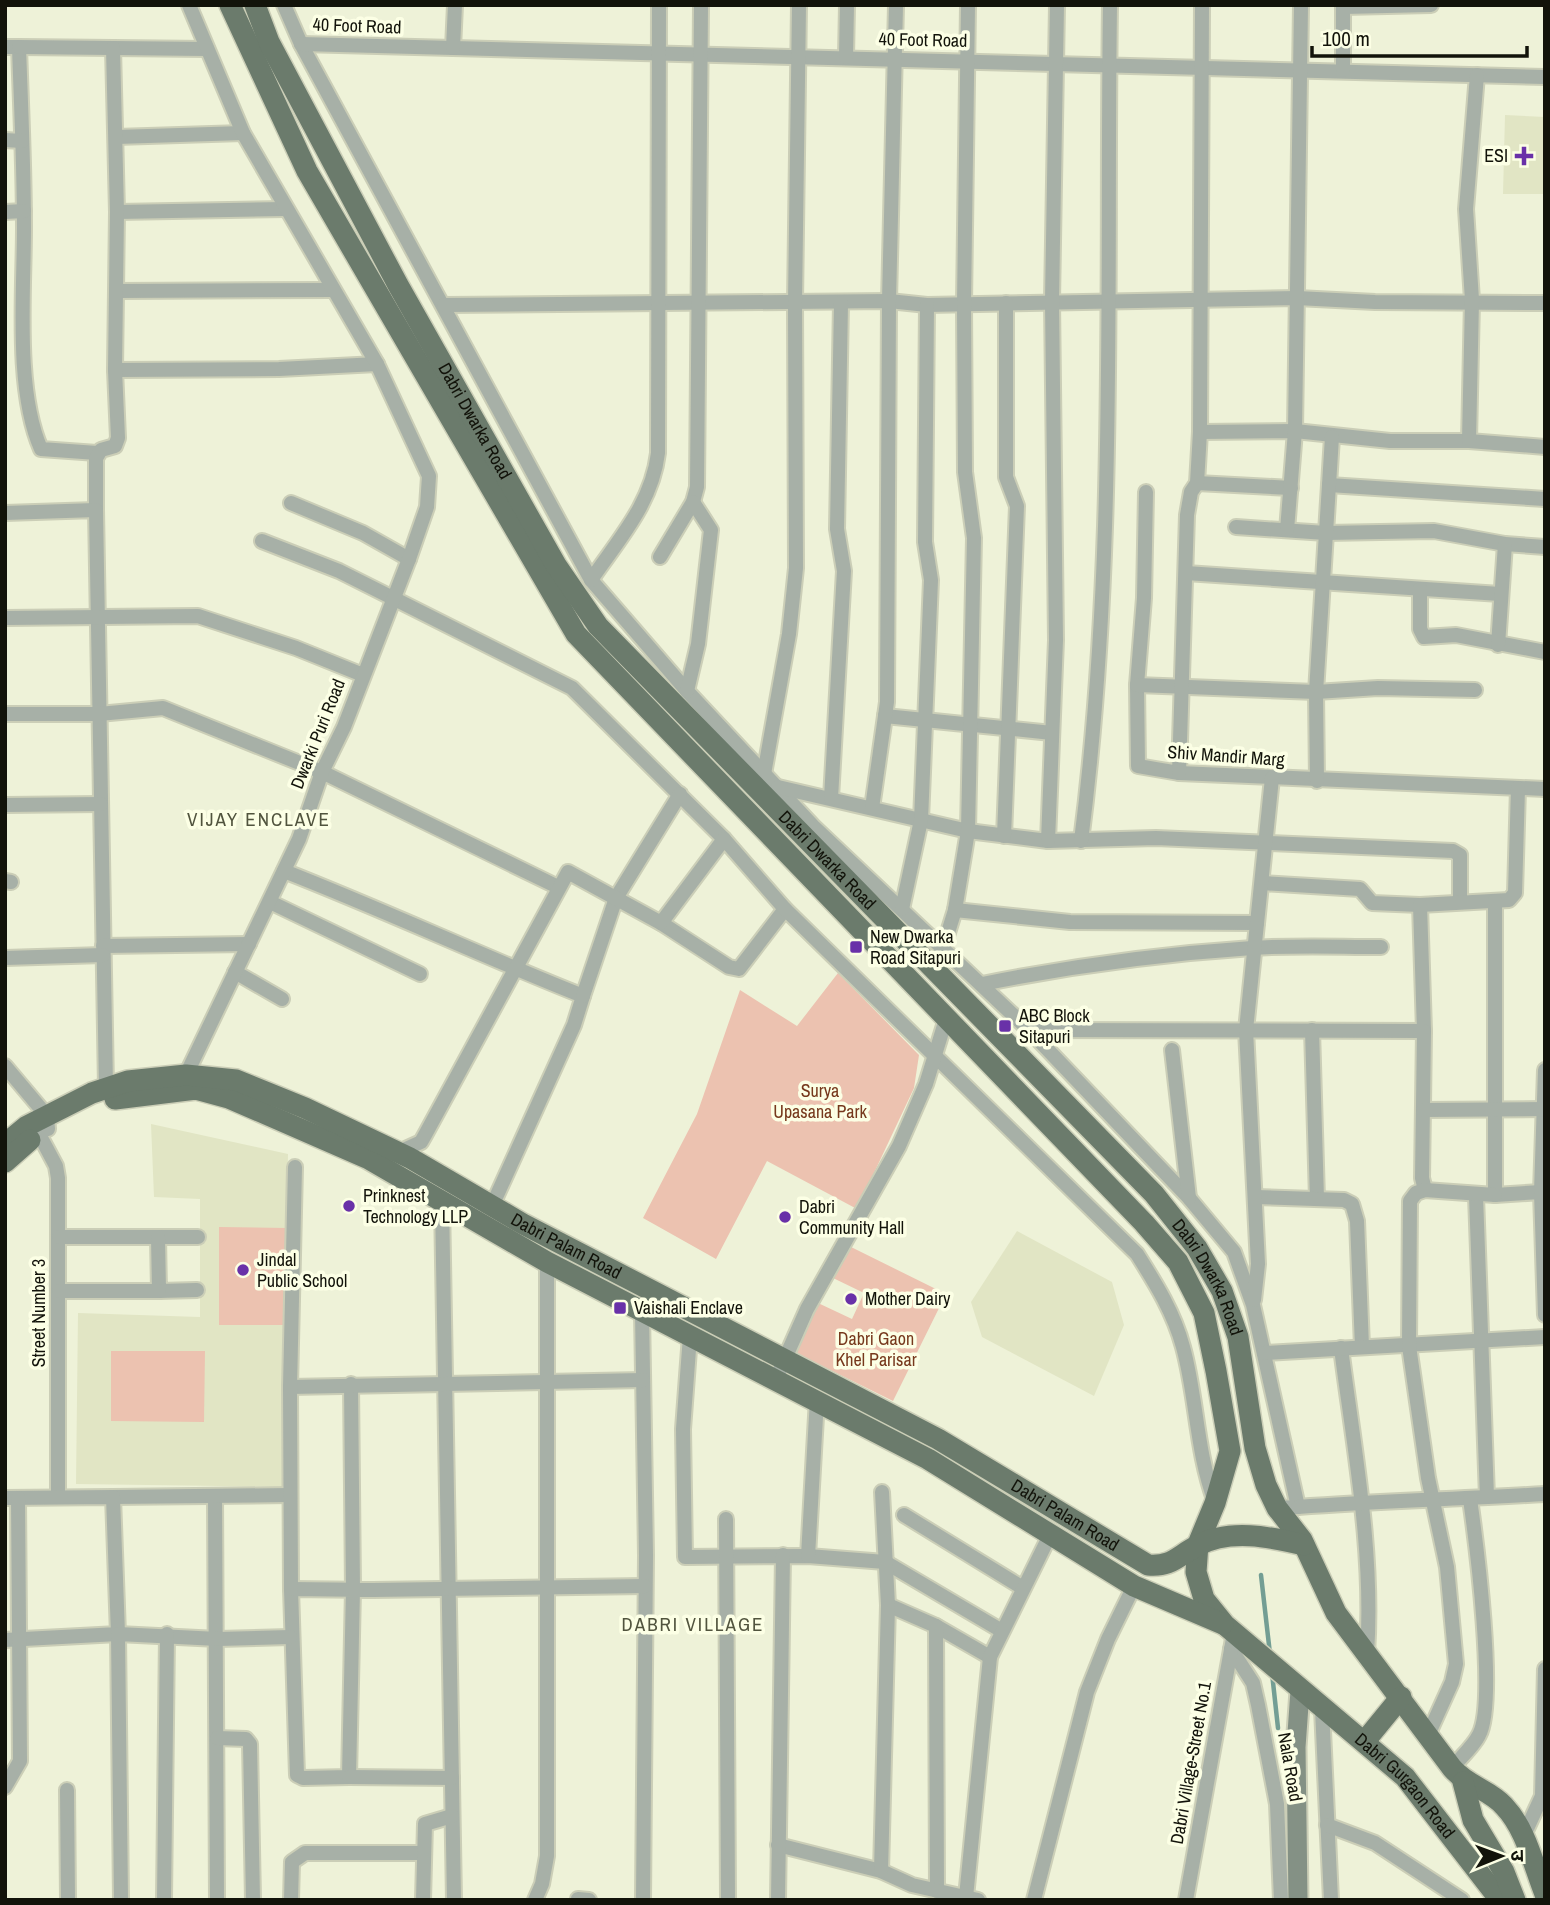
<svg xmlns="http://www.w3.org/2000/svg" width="1550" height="1905" font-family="'Archivo Narrow','Noto Sans Devanagari',sans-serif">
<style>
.built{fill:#e1e5c4}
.green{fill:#ecc2b0}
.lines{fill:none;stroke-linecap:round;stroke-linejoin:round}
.stream{stroke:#739e94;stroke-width:4.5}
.street-casing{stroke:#cbceb7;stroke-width:18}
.secondary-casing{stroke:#cbceb7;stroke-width:23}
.primary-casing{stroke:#cbceb7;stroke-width:24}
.street{stroke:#a7b0a7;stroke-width:14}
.secondary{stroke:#849185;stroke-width:19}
.primary{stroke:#6b7b6c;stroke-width:21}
.poi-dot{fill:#6931a8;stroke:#fcffe5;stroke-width:2.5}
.labels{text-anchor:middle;stroke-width:7;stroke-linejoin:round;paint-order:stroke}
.street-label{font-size:18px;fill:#12130a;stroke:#fcffe5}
.poi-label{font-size:18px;fill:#12130a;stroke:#fcffe5;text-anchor:start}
.park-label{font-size:18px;fill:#76381c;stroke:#fcffe5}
.neighbourhood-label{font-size:19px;letter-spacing:2px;fill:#51543e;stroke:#fcffe5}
</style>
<rect width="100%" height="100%" fill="#eef2d8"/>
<!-- built -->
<g class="built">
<path d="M1505,115L1545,117V194H1503Z"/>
<path d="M151,1124L288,1154L282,1487L76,1484L78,1313L200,1317V1199L154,1197Z"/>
<path d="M1017,1231L1112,1282L1124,1325L1094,1396L982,1337L971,1302Z"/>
</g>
<!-- green -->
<g class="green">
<path d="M838,973L919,1055L914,1088L857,1209L767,1161L716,1259L643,1218L697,1114L740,990L797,1026Z"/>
<path d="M219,1227L287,1228L284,1325H219Z"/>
<path d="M849,1246L946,1294L893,1401L794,1352L818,1303L852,1319L864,1293L833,1278Z"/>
<path d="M111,1351H205L204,1422L111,1421Z"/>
</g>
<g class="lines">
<!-- stream -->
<g class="stream">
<path d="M1261,1575L1270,1654"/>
<path d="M1272,1673L1278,1728"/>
</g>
<!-- street casing -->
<g class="street-casing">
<g id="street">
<path d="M284,5L301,44L591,580L687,691L813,826L1029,1030L1189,1198L1234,1252L1253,1305L1298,1507L1277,1508"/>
<path d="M1343,7L1431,5"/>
<path d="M301,44L1545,77"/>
<path d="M5,47H19C21,107 24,167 24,228C24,292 15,390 41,449L97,453"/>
<path d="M19,47L207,49"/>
<path d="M453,48L455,5"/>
<path d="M846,57L847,5"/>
<path d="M1343,70V5"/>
<path d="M116,137L243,133"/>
<path d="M5,140L22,141"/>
<path d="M5,212L24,211"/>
<path d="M117,212L285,209"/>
<path d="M117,291L333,290"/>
<path d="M444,305L889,301L927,305L1297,298L1375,302L1545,303"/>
<path d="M115,370L279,369L377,364"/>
<path d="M1200,432L1295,431L1390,441H1469L1545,447"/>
<path d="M1469,441L1472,300L1466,209L1477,75"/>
<path d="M1197,483L1291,488"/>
<path d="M1329,485L1545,499"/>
<path d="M1146,492L1144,598L1137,685L1138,766L1179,773L1545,789"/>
<path d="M291,503L363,533L409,559"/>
<path d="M96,510V458L101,450L115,446L118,438L115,370L117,212L113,48"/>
<path d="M5,513L96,510L106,1088"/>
<path d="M1236,527L1326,533L1434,531L1505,544L1545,547"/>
<path d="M1287,530L1295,431L1301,5"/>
<path d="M262,541L339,571L572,688L724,839"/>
<path d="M660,557L693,502L697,487L701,5"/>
<path d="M1186,573L1500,594"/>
<path d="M591,580C619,539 652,503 658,453L659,5"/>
<path d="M1420,589V629L1424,637L1456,635L1545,652"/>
<path d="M5,618L198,616L296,648L363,675"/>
<path d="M1498,645L1505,544"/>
<path d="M1137,685L1316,692L1378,688L1475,690"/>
<path d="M687,691L698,644L711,530L693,502"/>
<path d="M5,714H99L163,708L322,772L558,887"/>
<path d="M885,716L1052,733"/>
<path d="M1179,773L1187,515L1191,492L1197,483L1200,432L1202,5"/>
<path d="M764,774L789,634L796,568L795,303L799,5"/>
<path d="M1317,781L1316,692L1332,437"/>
<path d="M778,787L968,831L1048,841L1156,838L1453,851L1460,855V902"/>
<path d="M831,798L844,571L837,529L841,303"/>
<path d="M5,805L101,804"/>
<path d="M872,808L887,702L889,301L896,5"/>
<path d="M1004,836L1017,506L1006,477V303"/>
<path d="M1048,841L1056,640L1052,301L1057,5"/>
<path d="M1081,841C1117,564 1106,284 1110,5"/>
<path d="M284,871C384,910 482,956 583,996L574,1025L492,1206"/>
<path d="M5,881L11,882"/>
<path d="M1262,883L1360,889L1372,903L1420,905L1509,900L1515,893L1518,788"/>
<path d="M1495,901V1195L1541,1192L1545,1315"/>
<path d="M270,902L420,974"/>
<path d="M1420,905L1424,1031"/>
<path d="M902,909L921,820L931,580L925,542L927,305"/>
<path d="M955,910L1070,922L1257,923"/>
<path d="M661,923L729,967L739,969L785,909"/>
<path d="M103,946L249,944"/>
<path d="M941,955L955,910L968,831L974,538L965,472L964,304L968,5"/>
<path d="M5,958L103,955"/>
<path d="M235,972L282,999"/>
<path d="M982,984C1072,966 1161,954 1252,948C1295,945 1338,947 1381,947"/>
<path d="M583,996L616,898L680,794"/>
<path d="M1029,1030L1424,1031L1422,1178L1425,1190"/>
<path d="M1312,1030L1317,1199"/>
<path d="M1172,1050L1189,1198"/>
<path d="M5,1066L47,1116L48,1129"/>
<path d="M1545,1070L1541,1192H1545"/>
<path d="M186,1075L299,839L322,772L344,727L409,559L427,507L429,476L377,364L243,133L189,5"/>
<path d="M1423,1110L1545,1109"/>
<path d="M39,1134L56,1166L58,1178V1496"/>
<path d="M399,1152L421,1142L425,1135L568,872L661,923L724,839L785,909L1137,1254C1156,1284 1174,1313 1183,1347C1197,1398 1196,1451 1215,1502"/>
<path d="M1476,1196L1487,1497"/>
<path d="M1255,1197L1344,1200L1352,1204L1357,1221L1362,1347"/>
<path d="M442,1202L454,1900"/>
<path d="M59,1237H198"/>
<path d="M158,1237L159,1291L197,1290"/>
<path d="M59,1291H159"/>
<path d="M1254,1300L1258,1264L1246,1030L1272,778"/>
<path d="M642,1312L646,1555L643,1900"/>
<path d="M690,1336L683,1429L685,1557L808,1556L885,1562L1002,1631"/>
<path d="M1341,1348C1354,1449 1374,1552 1367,1654"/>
<path d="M1264,1353L1545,1337"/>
<path d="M776,1379L807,1309L899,1146L926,1084L946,1019"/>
<path d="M351,1384L353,1589L349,1777L303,1778L297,1775L291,1589L373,1590L645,1586"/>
<path d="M290,1387L643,1380"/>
<path d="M215,1496L217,1900"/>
<path d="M113,1497L289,1495"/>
<path d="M5,1498L113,1497L118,1634L5,1640"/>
<path d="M1298,1507C1380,1501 1462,1499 1545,1494"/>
<path d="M904,1515L1023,1588"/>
<path d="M726,1519L728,1900"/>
<path d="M808,1556L817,1399"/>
<path d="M291,1589L290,1387L295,1167"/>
<path d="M888,1605L936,1626L990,1657"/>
<path d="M936,1626L937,1891"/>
<path d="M1231,1649L1253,1683L1258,1705L1277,1804L1281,1900"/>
<path d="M1322,1709L1331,1900"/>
<path d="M1428,1735L1452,1682L1456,1664L1447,1567L1428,1478L1409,1346L1410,1201L1416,1193L1425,1190L1495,1195"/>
<path d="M217,1738L246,1739L250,1744L253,1900"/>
<path d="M1452,1768C1460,1758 1473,1747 1479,1735C1497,1702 1476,1541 1470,1499"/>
<path d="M349,1777L452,1778"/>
<path d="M5,1787L20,1761L18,1498"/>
<path d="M67,1790L68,1900"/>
<path d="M1327,1825L1375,1843L1462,1900"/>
<path d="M1524,1835L1542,1796L1545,1669"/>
<path d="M778,1845L881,1871L912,1885L978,1900"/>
<path d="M881,1871L888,1605L882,1492"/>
<path d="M966,1897L990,1657L1050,1535"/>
<path d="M578,1899L589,1900"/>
<path d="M121,1900L118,1634L218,1639L290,1637"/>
<path d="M164,1900L167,1634"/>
<path d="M291,1900L292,1862L305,1853H423"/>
<path d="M423,1900L425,1824L452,1816"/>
<path d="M535,1900L542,1884L547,1856V1262"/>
<path d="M778,1900L783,1555"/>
<path d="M1034,1900L1087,1692L1108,1639L1134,1586"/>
<path d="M1186,1900L1234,1633"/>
</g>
</g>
<!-- secondary casing -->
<g class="secondary-casing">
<path id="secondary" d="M1298,1900L1296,1747L1300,1691"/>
</g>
<!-- primary casing -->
<g class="primary-casing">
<g id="primary">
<path id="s1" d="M230,5L307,171L576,634L1144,1223L1178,1262L1204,1313L1216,1371L1230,1451L1215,1503L1198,1544L1196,1572L1204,1599L1225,1625L1405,1777L1500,1900"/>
<path id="s2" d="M255,5L269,42L398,285L556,565L598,626L1154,1194L1197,1248L1222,1291L1238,1337L1255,1448L1266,1485L1277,1508L1302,1540L1336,1613L1452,1768C1467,1786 1490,1790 1504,1806C1526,1829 1533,1864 1545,1894"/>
<path d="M115,1099L196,1089L229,1098L367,1158L547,1262L928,1459L1134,1586L1223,1624"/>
<path id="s3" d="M5,1144L27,1126L92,1093L128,1081L186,1075L236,1080L305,1108L410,1158L523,1224L938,1439L1148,1565C1172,1567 1177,1556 1197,1546C1229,1528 1271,1537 1304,1545"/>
<path d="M5,1162L30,1140"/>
<path d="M1365,1741L1401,1697"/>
<path d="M1463,1782L1473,1820L1504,1872L1515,1900"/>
</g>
</g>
<!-- street -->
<use href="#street" class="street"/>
<!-- secondary -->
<use href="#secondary" class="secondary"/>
<!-- primary -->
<use href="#primary" class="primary"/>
</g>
<!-- markers -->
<g class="poi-dot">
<path d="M1520.5 145.5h7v7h7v7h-7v7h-7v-7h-7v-7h7z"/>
<rect x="849" y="940" width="14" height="14" rx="3.5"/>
<rect x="998" y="1019" width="14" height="14" rx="3.5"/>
<circle cx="349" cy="1206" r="7"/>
<circle cx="785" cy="1217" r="7"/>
<circle cx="243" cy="1270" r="7"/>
<circle cx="851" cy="1299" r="7"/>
<rect x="613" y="1301" width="14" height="14" rx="3.5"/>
</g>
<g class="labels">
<!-- street labels -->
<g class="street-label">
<text transform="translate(357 26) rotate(2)" y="6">40 Foot Road</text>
<text transform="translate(923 40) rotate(1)" y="6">40 Foot Road</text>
<text dy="6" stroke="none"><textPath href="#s2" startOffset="471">Dabri Dwarka Road</textPath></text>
<text transform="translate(318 734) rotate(-68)" y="6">Dwarki Puri Road</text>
<text transform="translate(1226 756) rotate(4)" y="6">Shiv Mandir Marg</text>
<text dy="6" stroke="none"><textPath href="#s2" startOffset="1038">Dabri Dwarka Road</textPath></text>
<text dy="6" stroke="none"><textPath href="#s3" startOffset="618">Dabri Palam Road</textPath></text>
<text dy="6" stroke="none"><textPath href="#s2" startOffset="1605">Dabri Dwarka Road</textPath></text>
<text transform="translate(39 1313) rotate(-90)" y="6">Street Number 3</text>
<text dy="6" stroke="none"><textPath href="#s3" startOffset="1185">Dabri Palam Road</textPath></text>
<text transform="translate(1191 1763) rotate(-80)" y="6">Dabri Village-Street No.1</text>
<text transform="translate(1290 1767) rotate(80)" y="6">Nala Road</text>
<text dy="6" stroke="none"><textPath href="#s1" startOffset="2216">Dabri Gurgaon Road</textPath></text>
</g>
<!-- poi labels -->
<g class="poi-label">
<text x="1508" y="162" text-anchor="end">ESI</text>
<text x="870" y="943">New Dwarka<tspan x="870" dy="21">Road Sitapuri</tspan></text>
<text x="1019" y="1022">ABC Block<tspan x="1019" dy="21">Sitapuri</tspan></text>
<text x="363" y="1202">Prinknest<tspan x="363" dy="21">Technology LLP</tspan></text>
<text x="799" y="1213">Dabri<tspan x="799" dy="21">Community Hall</tspan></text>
<text x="257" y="1266">Jindal<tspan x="257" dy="21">Public School</tspan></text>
<text x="865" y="1305">Mother Dairy</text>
<text x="634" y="1314">Vaishali Enclave</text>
</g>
<!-- park labels -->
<g class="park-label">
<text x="820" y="1097">Surya<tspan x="820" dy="21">Upasana Park</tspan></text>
<text x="876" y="1345">Dabri Gaon<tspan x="876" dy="21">Khel Parisar</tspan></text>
</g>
<!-- neighbourhood labels -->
<g class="neighbourhood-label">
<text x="259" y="826">VIJAY ENCLAVE</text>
<text x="693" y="1631">DABRI VILLAGE</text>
</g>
</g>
<!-- border -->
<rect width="1550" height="1905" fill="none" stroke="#12130a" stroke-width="14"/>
<!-- north arrow -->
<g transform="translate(1501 1856) rotate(89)" stroke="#fcffe5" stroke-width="5" paint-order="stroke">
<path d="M0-5L12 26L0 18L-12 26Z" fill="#12130a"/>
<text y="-10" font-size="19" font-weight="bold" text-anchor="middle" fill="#12130a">उ</text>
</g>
<!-- scale -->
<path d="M1312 46v10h215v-10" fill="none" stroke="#12130a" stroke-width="3.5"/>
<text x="1322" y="46" font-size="21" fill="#12130a" stroke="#fcffe5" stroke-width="5" paint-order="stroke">100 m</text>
</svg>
